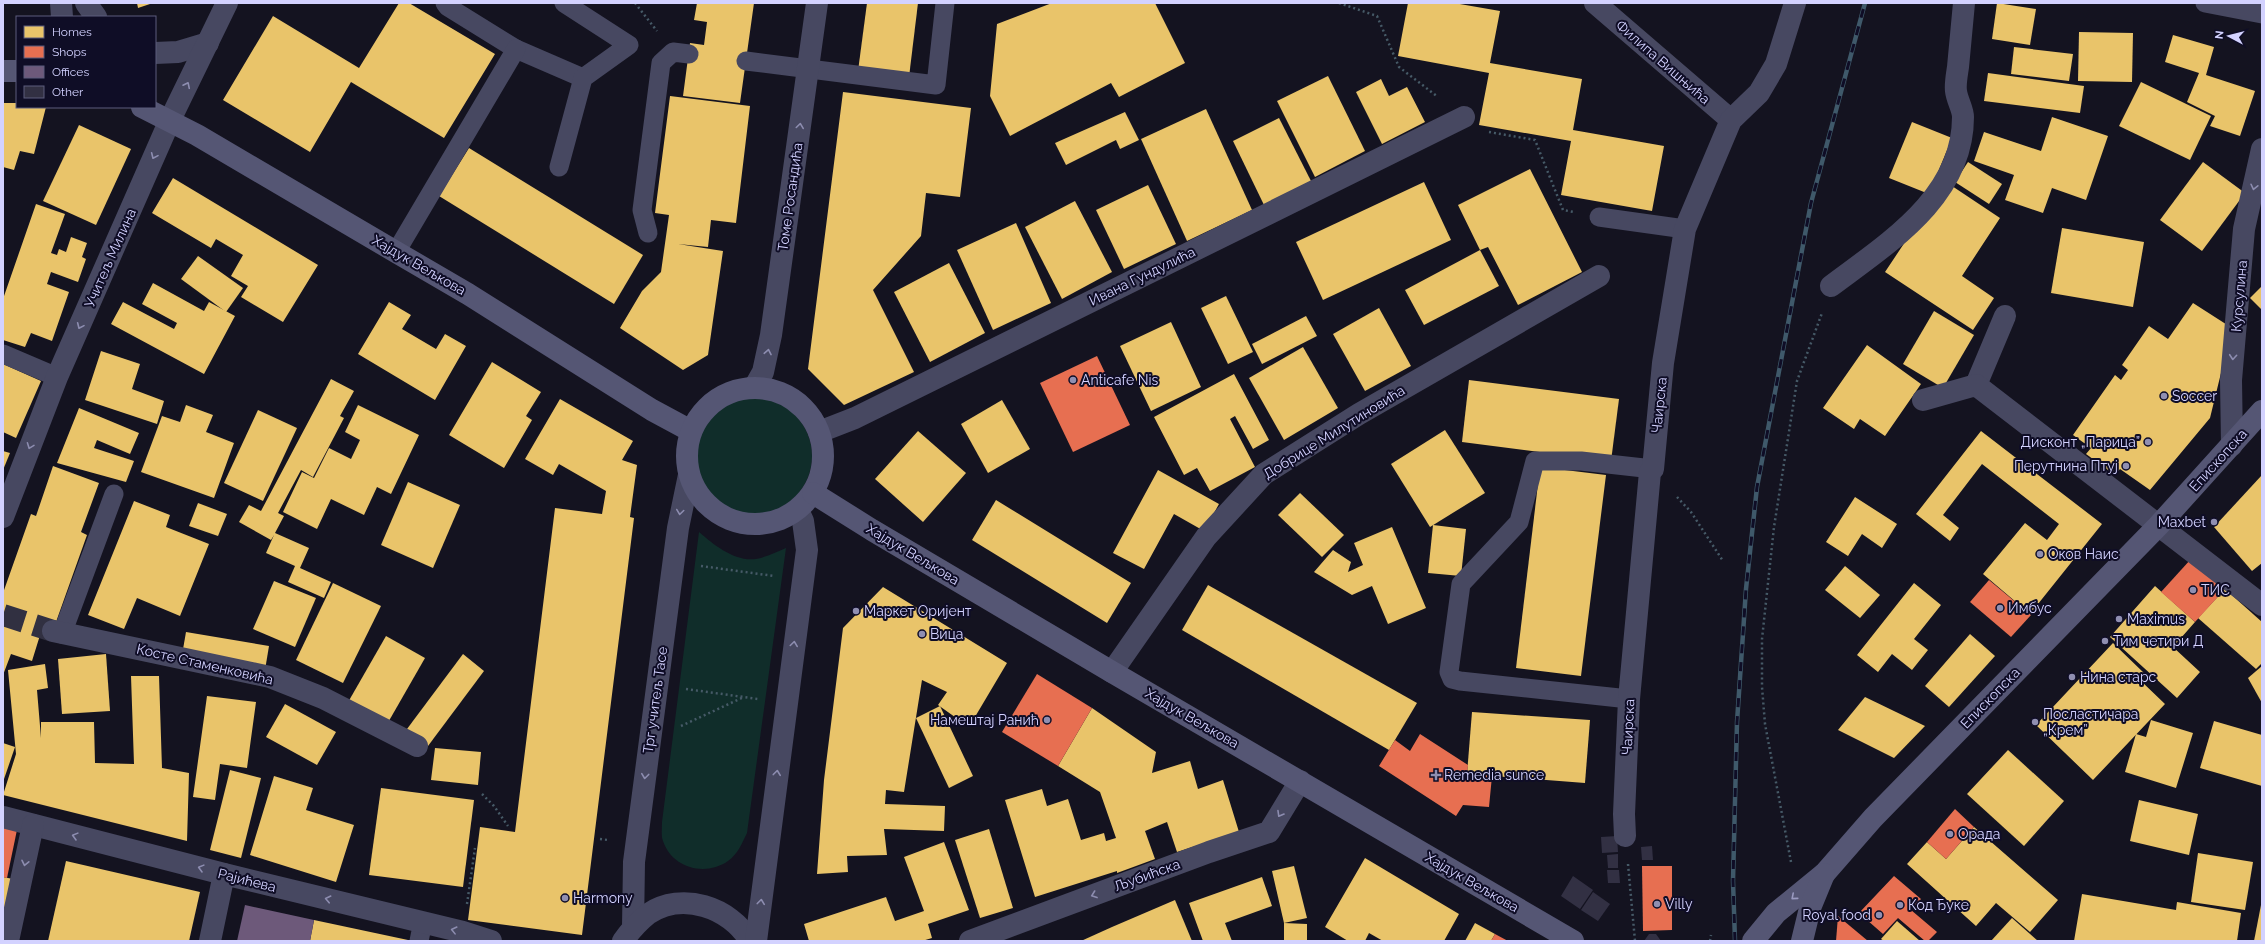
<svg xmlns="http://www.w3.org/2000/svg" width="2265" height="944" font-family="Raleway,sans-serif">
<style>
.green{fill:#102d2a}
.homes{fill:#e9c46a}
.shops{fill:#e76f51}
.offices{fill:#6d597a}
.building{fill:#323043}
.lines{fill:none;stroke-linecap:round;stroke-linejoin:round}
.street-tunnel{stroke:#313041;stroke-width:22;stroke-dasharray:22 11;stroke-linecap:butt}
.path{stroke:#465a67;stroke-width:2.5;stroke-dasharray:2 3;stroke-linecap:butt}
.lane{stroke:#474861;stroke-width:19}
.street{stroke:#474861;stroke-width:22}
.secondary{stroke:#555674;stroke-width:22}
.rail-casing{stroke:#3f596a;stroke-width:4.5}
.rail{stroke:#0f0d26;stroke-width:3;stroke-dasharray:9;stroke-linecap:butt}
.oneway{stroke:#8d8db0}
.oneway2{stroke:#9a9ac0}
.poi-dot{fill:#908fb1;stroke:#0f0d26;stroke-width:1.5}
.labels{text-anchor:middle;stroke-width:4;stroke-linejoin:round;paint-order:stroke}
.street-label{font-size:14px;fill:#d3d2ff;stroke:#0f0d26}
.poi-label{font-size:14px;fill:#d3d2ff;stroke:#0f0d26;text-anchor:start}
</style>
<rect width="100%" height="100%" fill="#141320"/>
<!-- green -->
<g class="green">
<circle cx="754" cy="456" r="58"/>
<path d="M699,532C714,545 735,562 756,559C766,557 777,552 786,548L747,833C742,843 738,854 728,861C705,877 672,868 663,841C661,836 662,828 662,822Z"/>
</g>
<!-- homes -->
<g class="homes">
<path d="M137,3H153L138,8Z"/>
<path d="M399,3H409L495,54L444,138L351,82L310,152L223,100L273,16L359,68Z"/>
<path d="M697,3H754L740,103L683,96L690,43L704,45L707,22L694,20Z"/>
<path d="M867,3H918L909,77L858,71Z"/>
<path d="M1052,3H1155L1185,63L1119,97L1111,83L1010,136L990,96L997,24Z"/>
<path d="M1408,3H1454L1500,11L1490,63L1582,79L1573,130L1664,146L1652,211L1561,195L1571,141L1479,125L1489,73L1398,56Z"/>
<path d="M1997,3L2036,9L2030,45L1992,39Z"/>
<path d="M2079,32L2133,33L2132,82L2078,81Z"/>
<path d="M2173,35L2214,47L2206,75L2255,91L2240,136L2210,126L2215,116L2187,102L2199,73L2165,62Z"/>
<path d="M2014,47L2073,54L2069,81L2011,74Z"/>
<path d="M1988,73L2084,86L2080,113L1984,101Z"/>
<path d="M1328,76L1365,151L1315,177L1277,101Z"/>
<path d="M1381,79L1389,96L1407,87L1425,122L1382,144L1356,92Z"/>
<path d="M2141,82L2211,116L2190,160L2119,126Z"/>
<path d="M843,92L971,108L960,197L926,193L921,236L873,290L914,372L844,405L808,369Z"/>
<path d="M670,96L750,106L736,223L711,220L708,247L678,244L723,251L708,355L683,370L620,328L642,291L661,272L669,215L655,213Z"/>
<path d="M3,103H17V107H46L34,154L20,151L14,170L3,167Z"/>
<path d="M1206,109L1252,210L1187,241L1141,139Z"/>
<path d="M1125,112L1139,140L1120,149L1116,140L1066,165L1055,143Z"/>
<path d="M2052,117L2108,136L2086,200L2052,188L2043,213L2005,200L2014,175L1974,161L1984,132L2041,151Z"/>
<path d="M1279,118L1311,181L1264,205L1233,141Z"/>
<path d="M1912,122L1952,138L1929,194L1889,178Z"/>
<path d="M79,125L131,149L96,225L43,201Z"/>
<path d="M469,148L643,255L614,304L439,196Z"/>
<path d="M1968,162L2002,184L1989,204L1955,182Z"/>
<path d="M2203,162L2245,193L2202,251L2160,220Z"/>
<path d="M1530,169L1582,272L1518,305L1488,247L1480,250L1458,205Z"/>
<path d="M173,178L318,265L283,322L241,297L248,286L231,276L243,255L216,239L211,248L152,213Z"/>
<path d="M1424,182L1451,240L1323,300L1296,242Z"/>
<path d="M1949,184L2000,218L1962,276L1994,298L1973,330L1885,272L1925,212Z"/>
<path d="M1148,185L1176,244L1124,269L1096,210Z"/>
<path d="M1075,201L1112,272L1062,299L1025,227Z"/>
<path d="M36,204L65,214L51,253L57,255L59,249L66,252L71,237L87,243L82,257L86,259L78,282L51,272L47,284L69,292L52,341L31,333L25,347L3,340V299Z"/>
<path d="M1016,223L1051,303L993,330L957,250Z"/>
<path d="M2062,228L2144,242L2133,307L2051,293Z"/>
<path d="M1480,250L1499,286L1424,325L1405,290Z"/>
<path d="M198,256L243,288L226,312L181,279Z"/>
<path d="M949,263L985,333L930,362L894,292Z"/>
<path d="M153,283L204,311L209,302L235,316L204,374L111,324L123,302L174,329L177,323L142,304Z"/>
<path d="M2262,286V310L2250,298Z"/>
<path d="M1226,296L1253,352L1228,364L1201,308Z"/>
<path d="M389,302L411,315L402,329L436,349L445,334L466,346L435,400L358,354Z"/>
<path d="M2193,303L2232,328L2210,418L2150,490L2120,469L2115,475L2086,454L2091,448L2073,435L2115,375L2121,380L2128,370L2122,365L2149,326L2168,339Z"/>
<path d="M1379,308L1411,366L1365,391L1333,334Z"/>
<path d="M1934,311L1974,335L1943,388L1903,364Z"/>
<path d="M1306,316L1317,336L1262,364L1252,344Z"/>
<path d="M1171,322L1201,387L1151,411L1120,346Z"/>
<path d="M1867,345L1921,384L1885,436L1860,419L1854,429L1823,408Z"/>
<path d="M1303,347L1338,408L1284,440L1249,378Z"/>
<path d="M101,351L140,364L132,389L164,401L157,424L85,400Z"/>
<path d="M492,362L541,392L526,416L532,420L504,468L449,435Z"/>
<path d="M3,364L41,381L16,438L3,432Z"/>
<path d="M1234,374L1269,440L1253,449L1235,416L1230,419L1255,467L1210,491L1197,468L1184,475L1154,417Z"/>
<path d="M331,379L354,391L340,416L344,418L313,477L301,470L278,513L284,516L275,533L309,548L300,568L331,582L324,598L288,582L295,566L266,553L274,535L271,540L239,522L249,505L261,511Z"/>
<path d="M1469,380L1619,399L1611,461L1462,442Z"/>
<path d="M560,399L633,441L622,460L637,465L630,517L634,518L582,935L468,920L480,827L515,832L555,508L602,514L606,491L559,464L553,475L525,459Z"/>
<path d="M1002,400L1030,449L988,473L961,424Z"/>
<path d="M186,405L213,415L206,432L234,443L214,498L141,472L162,416L180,422Z"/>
<path d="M358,405L419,435L391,494L377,487L364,515L331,499L317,529L283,512L302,472L314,478L329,448L351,459L360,440L345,432Z"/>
<path d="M79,408L139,433L130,454L97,440L94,448L134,461L126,482L57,463Z"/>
<path d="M258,410L297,428L263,501L224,483Z"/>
<path d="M1445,430L1485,493L1430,527L1391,464Z"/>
<path d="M918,431L966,473L923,522L875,479Z"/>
<path d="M1981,431L2102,524L2030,614L1983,574L2025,523L2047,540L2059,524L1982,464L1943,515L1959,528L1950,541L1916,514Z"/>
<path d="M3,451L10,453L3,470Z"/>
<path d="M53,466L99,483L81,532L87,535L51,636L41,632L32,661L11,654L3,675V593L31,514L36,516Z"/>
<path d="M1540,467L1606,475L1581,676L1516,668Z"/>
<path d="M1158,470L1219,504L1204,531L1174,514L1144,569L1113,553Z"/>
<path d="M2262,475V563L2252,571L2214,527Z"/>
<path d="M408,482L460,505L433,568L381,545Z"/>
<path d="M1300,493L1344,535L1322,557L1278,515Z"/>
<path d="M1855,497L1897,524L1882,548L1862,534L1848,556L1826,542Z"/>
<path d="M996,500L1131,583L1107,623L972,540Z"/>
<path d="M134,501L170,515L166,527L209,544L180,616L137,598L124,629L88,615Z"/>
<path d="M198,503L227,514L218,536L189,526Z"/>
<path d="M1433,525L1466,529L1461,576L1428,573Z"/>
<path d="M1392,527L1426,608L1388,624L1372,586L1352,595L1314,572L1333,550L1351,562L1348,572L1363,565L1354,543Z"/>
<path d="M1845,566L1880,595L1860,618L1825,590Z"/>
<path d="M274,581L316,598L295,647L253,629Z"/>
<path d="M333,583L381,606L343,683L296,660Z"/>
<path d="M1914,583L1941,605L1914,639L1928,650L1912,670L1892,654L1878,672L1857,655Z"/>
<path d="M1208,585L1417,703L1389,750L1182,630Z"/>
<path d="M2155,586L2195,622L2173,647L2200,672L2177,698L2110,637Z"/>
<path d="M883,587L1007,663L969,727L938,705L947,692L922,680L904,792L886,790L885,804L945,806L944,831L884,829L887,855L847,856L848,872L817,874L824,780L843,628Z"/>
<path d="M2225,589L2262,622V663L2256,669L2198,618Z"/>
<path d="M186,632L269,646L265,670L182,655Z"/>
<path d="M1970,634L1995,656L1949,707L1925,686Z"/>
<path d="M386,636L425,658L386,726L347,704Z"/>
<path d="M2113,643L2146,675L2141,681L2165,704L2093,780L2036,725Z"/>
<path d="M106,654L110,711L62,714L58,659Z"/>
<path d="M463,654L484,671L425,750L404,733Z"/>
<path d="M45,664L48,688L37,690L41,738V722H94L95,763L134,764L131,676H159L162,768L189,773L187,841L3,795L16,754L8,670Z"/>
<path d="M2262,666V703L2248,678Z"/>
<path d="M207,696L256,702L247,768L220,764L215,800L193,797Z"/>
<path d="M1865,697L1925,726L1894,758L1838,730Z"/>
<path d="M285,704L336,732L317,765L266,737Z"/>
<path d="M940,706L973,776L949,788L916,718Z"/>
<path d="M1092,708L1156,752L1152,773L1190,761L1198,789L1223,780L1239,832L1177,852L1167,822L1145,831L1155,859L1117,873V871L1035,897L1005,800L1042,789L1047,806L1068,799L1081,840L1104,833L1106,841L1116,838L1100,792L1058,766Z"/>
<path d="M1472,712L1590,720L1585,783L1467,774Z"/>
<path d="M2151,720L2193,733L2176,788L2125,772L2136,734L2146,737Z"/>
<path d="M2214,721L2262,735V786L2200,768Z"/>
<path d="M3,743L15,747L4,779H3Z"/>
<path d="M435,748L481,752L478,785L431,780Z"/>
<path d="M2008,750L2064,801L2024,846L1967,794Z"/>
<path d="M230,770L261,778L241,858L210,850Z"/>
<path d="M274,776L313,788L306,810L354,825L336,882L250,855Z"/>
<path d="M381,788L474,800L463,887L369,875Z"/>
<path d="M2139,800L2198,814L2189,855L2130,841Z"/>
<path d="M1974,827L2058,900L2030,932L1996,903L1976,926L1907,864L1927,842L1946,859Z"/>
<path d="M989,829L1013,908L980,918L955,840Z"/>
<path d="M944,842L969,910L928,924L932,938L922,941H809L804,924L886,897L895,921L924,911L904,857Z"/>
<path d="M2198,853L2253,862L2245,910L2191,902Z"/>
<path d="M1365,858L1459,914L1444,941H1383L1369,933L1365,941H1348L1325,927Z"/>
<path d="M66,861L200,892L189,941H48Z"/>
<path d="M1294,866L1307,918L1284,923L1272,871Z"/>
<path d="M3,877L13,879L3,923Z"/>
<path d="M1262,877L1272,906L1225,923L1232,941H1203L1189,903Z"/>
<path d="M2082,894L2176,910L2177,902L2241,913L2237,941H2074Z"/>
<path d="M1175,900L1192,941H1081L1112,927Z"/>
<path d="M2261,905L2262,941H2254Z"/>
<path d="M2012,918L2038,941H1991Z"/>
<path d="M314,920L408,940V941H310Z"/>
<path d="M1897,921L1920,941H1884L1881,939Z"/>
<path d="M1284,923L1307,924V941H1284Z"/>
<path d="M1475,923L1495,934L1491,941H1465Z"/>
</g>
<!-- shops -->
<g class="shops">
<path d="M1097,356L1130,425L1073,452L1040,383Z"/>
<path d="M2191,559L2225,589L2195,622L2161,592Z"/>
<path d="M1989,580L2031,615L2011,637L1970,602Z"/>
<path d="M1037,674L1092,708L1058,766L1002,732Z"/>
<path d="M1420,734L1468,765L1467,774L1492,776L1489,807L1463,805L1456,816L1379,766L1395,740L1410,751Z"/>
<path d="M1955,809L1974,827L1946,859L1927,842Z"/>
<path d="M3,822L18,825L7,878L3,877Z"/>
<path d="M1642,866H1672V930L1643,931Z"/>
<path d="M1894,876L1921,899L1911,910L1937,932L1928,941H1925L1898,918L1883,934L1859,913Z"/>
<path d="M1838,916L1868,941H1836Z"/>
<path d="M1495,934L1508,941H1491Z"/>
</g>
<!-- offices -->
<path class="offices" d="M245,905L314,920L310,941H237Z"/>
<!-- building -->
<g class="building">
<path d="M1617,836L1618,852L1602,853L1601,837Z"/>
<path d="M1652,846L1653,860H1642L1641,847Z"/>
<path d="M1618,854V868H1608L1607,855Z"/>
<path d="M1607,870H1619L1620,883H1608Z"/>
<path d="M1573,876L1593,890L1580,909L1561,896Z"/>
<path d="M1593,892L1610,904L1598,921L1581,910Z"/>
<path d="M1649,934H1656L1661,941H1644Z"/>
</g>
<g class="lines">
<!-- street-tunnel -->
<path class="street-tunnel" d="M3,615L53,631"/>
<!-- path -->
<g class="path">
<path d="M635,3L657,31"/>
<path d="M1339,3L1377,16L1399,67L1438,97"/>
<path d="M1489,132L1535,140L1563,210L1574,212"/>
<path d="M1677,497L1691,512L1723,561"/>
<path d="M701,566L774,576"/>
<path d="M686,689L758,699"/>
<path d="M681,726L744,697"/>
<path d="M482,794L494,806L508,826"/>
<path d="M600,839L608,840"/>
<path d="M1791,862L1765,724L1762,687V639L1774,527L1797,381L1822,313"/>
<path d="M1628,864L1635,941"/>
<path d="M467,904L475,848"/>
<path d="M1710,941L1711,935"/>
</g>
<!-- lane -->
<g class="lane">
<path d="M445,3L448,7L516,49L583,78"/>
<path d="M2205,3L2262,14"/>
<path d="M746,61L936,85L945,3"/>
<path d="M559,167L583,78L629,45L564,3"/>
<path d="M1599,217L1685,229"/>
<path d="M648,233L642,210L661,63L673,52L689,54"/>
<path d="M396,252L516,49"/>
<path d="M3,354L57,377"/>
<path d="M62,634L114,494"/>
<path d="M1629,699L1460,681L1452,679L1449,672L1461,584L1519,522L1535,461H1581L1653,469"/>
<path d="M419,941L423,922"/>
</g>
<!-- street -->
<g class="street">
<path d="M61,3L62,17"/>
<path d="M86,3L96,17"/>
<path d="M1595,3L1731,120"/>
<path d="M155,53L178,52L208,43"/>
<path d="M1831,286C1888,243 1963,197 1963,117C1963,109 1957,100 1956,91C1955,84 1957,74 1958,67C1960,46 1962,24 1964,3"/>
<path d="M1976,385L2005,316"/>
<path d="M754,388L763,372L771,335L817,3"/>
<path d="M1923,400L1976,385L2262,605"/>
<path d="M819,432L855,418L1464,117"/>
<path d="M2232,445L2231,380L2244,229L2262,149"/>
<path d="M3,517L57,377L170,120L227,3"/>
<path d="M53,631L270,677L323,698L417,746"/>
<path d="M1112,672L1206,537L1264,474L1359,414L1599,276"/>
<path d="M3,817L224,874L463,932L491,941"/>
<path d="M1625,836L1624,814L1629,699L1650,472L1653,469L1663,363L1685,229L1731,120L1759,93L1776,64L1795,3"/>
<path d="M633,927L634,862L678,528L689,475"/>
<path d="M8,941L33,825"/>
<path d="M210,941L224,874"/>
<path d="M623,941C630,931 638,922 648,914C682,891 730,907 750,941"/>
<path d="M756,941L807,550L803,521L798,510"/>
<path d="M970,941L1209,852L1269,832L1300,781"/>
</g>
<!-- secondary -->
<g class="secondary">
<path d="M3,71H17"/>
<path d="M142,107L197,135L396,252L468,294L652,410L691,431"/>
<circle cx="755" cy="456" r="68"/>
<path d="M813,493L872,530L1112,672L1573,941"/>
<path d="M1753,941L1776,913L1825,873L1873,818L2158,526L2262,411"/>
<path d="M1802,941L1810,908L1824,874"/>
</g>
<!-- rail casing -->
<g class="rail-casing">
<path id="rail" d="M1735,941L1733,881L1737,722L1746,589L1757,487L1811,203L1865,3"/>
</g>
<!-- rail -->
<use href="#rail" class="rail"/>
</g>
<!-- one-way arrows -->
<defs><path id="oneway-chevron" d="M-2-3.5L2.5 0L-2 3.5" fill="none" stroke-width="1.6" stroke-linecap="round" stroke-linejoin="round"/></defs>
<g class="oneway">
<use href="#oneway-chevron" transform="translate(187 85) rotate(-64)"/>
<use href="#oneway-chevron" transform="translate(800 126) rotate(-82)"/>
<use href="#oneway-chevron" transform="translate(154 156) rotate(114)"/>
<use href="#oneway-chevron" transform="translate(2254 187) rotate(103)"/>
<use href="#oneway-chevron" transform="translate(80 326) rotate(114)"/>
<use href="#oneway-chevron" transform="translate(768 352) rotate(-79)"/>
<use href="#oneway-chevron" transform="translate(2233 357) rotate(95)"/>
<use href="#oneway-chevron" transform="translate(30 446) rotate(111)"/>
<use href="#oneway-chevron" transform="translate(680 512) rotate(98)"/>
<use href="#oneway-chevron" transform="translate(794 644) rotate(-82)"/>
<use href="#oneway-chevron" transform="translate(777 773) rotate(-83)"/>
<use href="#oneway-chevron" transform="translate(645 776) rotate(97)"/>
<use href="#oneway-chevron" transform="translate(1280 814) rotate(120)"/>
<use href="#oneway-chevron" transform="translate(75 836) rotate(-165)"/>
<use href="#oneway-chevron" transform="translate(25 863) rotate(102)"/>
<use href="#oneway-chevron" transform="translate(201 868) rotate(-165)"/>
<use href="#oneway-chevron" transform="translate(1094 895) rotate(160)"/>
<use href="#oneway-chevron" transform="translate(328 899) rotate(-167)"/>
<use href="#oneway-chevron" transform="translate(761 902) rotate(-83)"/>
<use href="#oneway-chevron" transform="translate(454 930) rotate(-166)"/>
</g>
<use class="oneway2" href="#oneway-chevron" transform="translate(1794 897) rotate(139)"/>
<!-- markers -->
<g class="poi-dot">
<circle cx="1073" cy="380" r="4"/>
<circle cx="2164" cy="396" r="4"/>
<circle cx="2148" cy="442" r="4"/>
<circle cx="2126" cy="466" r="4"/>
<circle cx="2214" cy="522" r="4"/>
<circle cx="2040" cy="554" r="4"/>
<circle cx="2193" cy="590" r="4"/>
<circle cx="2000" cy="608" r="4"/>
<circle cx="856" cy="611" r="4"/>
<circle cx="2119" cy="619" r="4"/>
<circle cx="922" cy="634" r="4"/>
<circle cx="2105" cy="641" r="4"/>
<circle cx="2072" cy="677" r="4"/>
<circle cx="1047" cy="720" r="4"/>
<circle cx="2035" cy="722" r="4"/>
<path d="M1434 769h4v4h4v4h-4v4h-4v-4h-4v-4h4z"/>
<circle cx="1950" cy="834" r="4"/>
<circle cx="565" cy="898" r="4"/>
<circle cx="1657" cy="904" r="4"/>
<circle cx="1900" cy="905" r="4"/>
<circle cx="1879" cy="915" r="4"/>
</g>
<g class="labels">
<!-- street labels -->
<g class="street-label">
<text transform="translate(1663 62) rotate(41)" y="5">Филипа Вишњића</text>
<text transform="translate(790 197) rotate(-82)" y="5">Томе Росандића</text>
<text transform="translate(110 258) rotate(-66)" y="5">Учитељ Милина</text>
<text transform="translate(419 265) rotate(30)" y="5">Хајдук Вељкова</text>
<text transform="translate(1142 276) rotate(-26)" y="5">Ивана Гундулића</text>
<text transform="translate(2239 296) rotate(-85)" y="5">Курсулина</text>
<text transform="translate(1659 405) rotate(-84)" y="5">Чаирска</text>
<text transform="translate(1334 432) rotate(-32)" y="5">Добрице Милутиновића</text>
<text transform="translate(2218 460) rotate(-48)" y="5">Епископска</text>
<text transform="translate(913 554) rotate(31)" y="5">Хајдук Вељкова</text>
<text transform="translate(205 664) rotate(13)" y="5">Косте Стаменковића</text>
<text transform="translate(1990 698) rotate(-46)" y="5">Епископска</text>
<text transform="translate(655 700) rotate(-82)" y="5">Трг учитељ Тасе</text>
<text transform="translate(1192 718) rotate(30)" y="5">Хајдук Вељкова</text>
<text transform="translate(1628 727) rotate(-87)" y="5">Чаирска</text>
<text transform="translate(1147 875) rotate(-20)" y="5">Љубићска</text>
<text transform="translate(247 880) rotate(14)" y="5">Рајићева</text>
<text transform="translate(1472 882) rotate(30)" y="5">Хајдук Вељкова</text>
</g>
<!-- poi labels -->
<g class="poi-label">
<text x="1081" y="385">Anticafe Nis</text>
<text x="2172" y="401">Soccer</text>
<text x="2140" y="447" text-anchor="end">Дисконт „Парица”</text>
<text x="2118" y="471" text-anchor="end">Перутнина Птуј</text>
<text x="2206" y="527" text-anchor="end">Maxbet</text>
<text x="2048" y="559">Оков Наис</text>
<text x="2201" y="595">ТИС</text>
<text x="2008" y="613">Имбус</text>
<text x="864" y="616">Маркет Оријент</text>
<text x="2127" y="624">Maximus</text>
<text x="930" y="639">Вица</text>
<text x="2113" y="646">Тим четири Д</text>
<text x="2080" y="682">Нина старс</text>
<text x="2043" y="719">Посластичара<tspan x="2043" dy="16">„Крем”</tspan></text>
<text x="1039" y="725" text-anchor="end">Намештај Ранић</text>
<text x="1444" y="780">Remedia sunce</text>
<text x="1958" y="839">Орада</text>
<text x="573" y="903">Harmony</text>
<text x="1665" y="909">Villy</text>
<text x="1908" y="910">Код Ђуке</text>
<text x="1871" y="920" text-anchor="end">Royal food</text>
</g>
</g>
<!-- border -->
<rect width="2265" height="944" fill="none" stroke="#d3d2ff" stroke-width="8"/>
<!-- legend -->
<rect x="16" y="16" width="140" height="92" fill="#0f0d26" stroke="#5d5c7d"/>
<rect x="24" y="26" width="20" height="12" fill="#e9c46a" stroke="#5d5c7d"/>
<text x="52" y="36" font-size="12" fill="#d3d2ff">Homes</text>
<rect x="24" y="46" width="20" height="12" fill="#e76f51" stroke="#5d5c7d"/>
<text x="52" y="56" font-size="12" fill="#d3d2ff">Shops</text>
<rect x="24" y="66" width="20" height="12" fill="#6d597a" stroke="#5d5c7d"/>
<text x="52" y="76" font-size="12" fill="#d3d2ff">Offices</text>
<rect x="24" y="86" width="20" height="12" fill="#323043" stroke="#5d5c7d"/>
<text x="52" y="96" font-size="12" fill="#d3d2ff">Other</text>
<!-- north arrow -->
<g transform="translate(2229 36) rotate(277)" stroke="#0f0d26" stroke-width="3" paint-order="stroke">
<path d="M0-3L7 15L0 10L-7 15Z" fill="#d3d2ff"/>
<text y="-6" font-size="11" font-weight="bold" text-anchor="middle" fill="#d3d2ff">N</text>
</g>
</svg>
